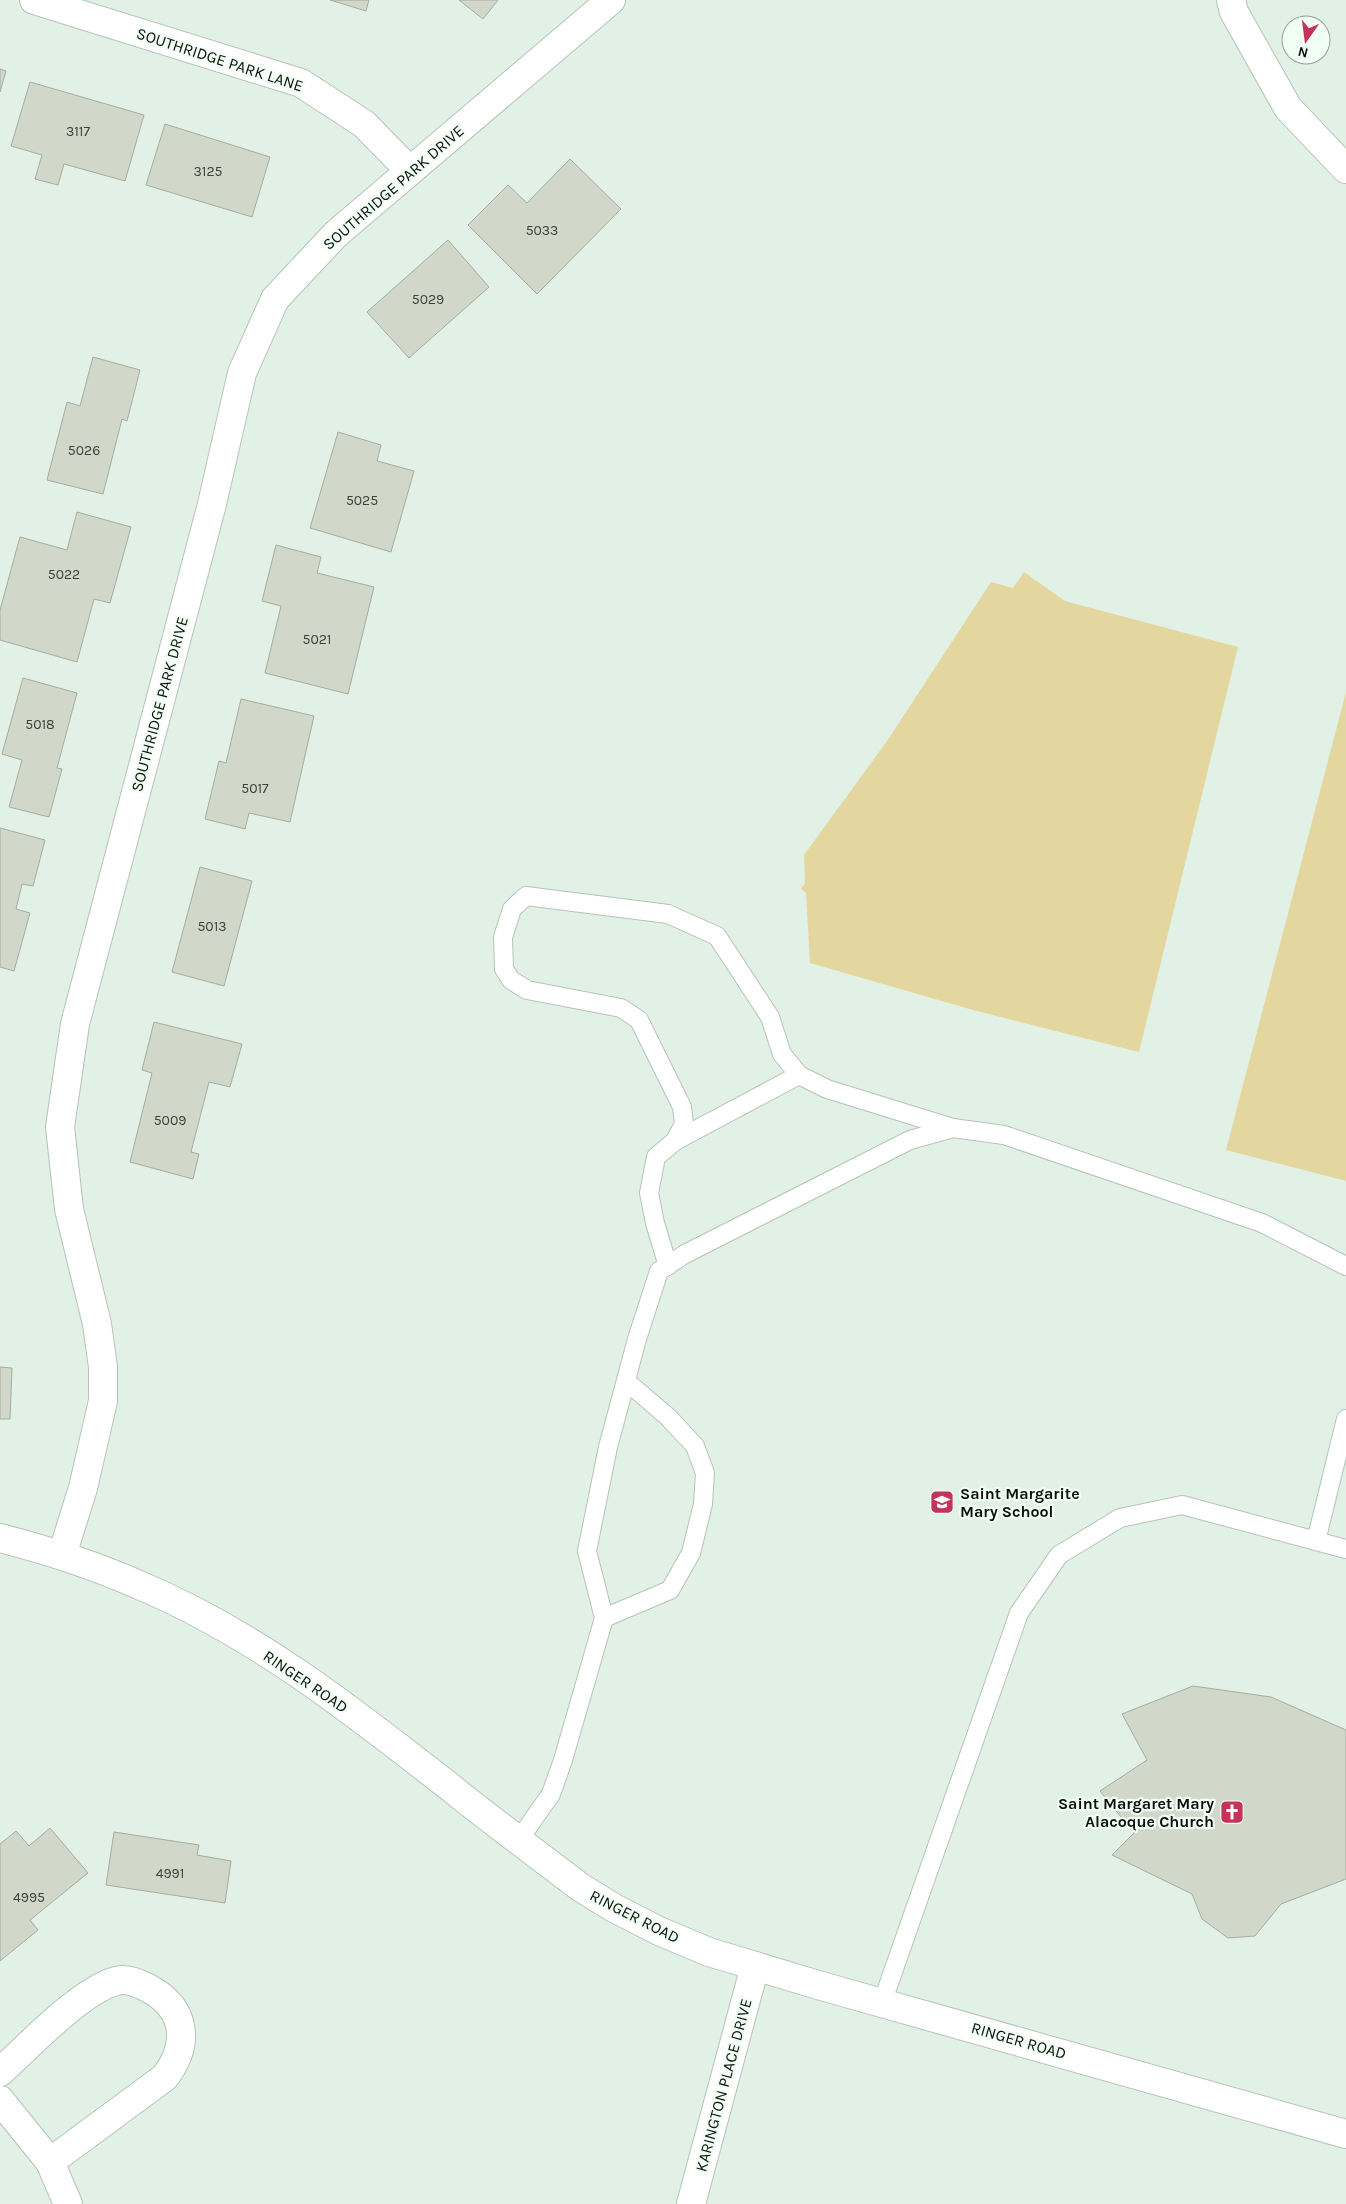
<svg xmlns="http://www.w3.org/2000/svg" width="1346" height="2204" font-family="Karla,sans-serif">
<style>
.green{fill:#e3d79f}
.building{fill:#d1d7c9;stroke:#a6ac9f}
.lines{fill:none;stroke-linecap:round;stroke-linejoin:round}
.service-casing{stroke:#b5c3b9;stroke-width:20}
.minor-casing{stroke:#b5c3b9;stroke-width:30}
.tertiary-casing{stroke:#b5c3b9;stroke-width:30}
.service{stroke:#fff;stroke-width:18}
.minor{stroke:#fff;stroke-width:28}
.tertiary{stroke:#fff;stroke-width:28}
.labels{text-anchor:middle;stroke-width:4.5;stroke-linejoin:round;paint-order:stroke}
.number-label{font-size:14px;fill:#3c423b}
.street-label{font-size:16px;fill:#0b100c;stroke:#f0fef4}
.poi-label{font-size:16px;font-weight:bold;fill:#0b100c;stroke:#f0fef4;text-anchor:start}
</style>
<rect width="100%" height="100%" fill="#e2f1e6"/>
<!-- green -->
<g class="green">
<path d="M1024,572L1065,601L1238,647L1139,1052L973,1010L810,963L806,893L801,889L805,883L804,855L887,741L991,582L1013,588Z"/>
<path d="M1346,692V1181L1226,1150Z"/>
</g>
<!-- building -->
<g class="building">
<path d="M330,0H369L366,11Z"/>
<path d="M459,0H498L483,19Z"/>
<path d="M0,69L6,71L0,92Z"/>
<path d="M30,82L144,115L125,181L64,164L58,185L35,179L42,155L11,146Z"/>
<path d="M165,124L270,157L252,217L146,185Z"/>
<path d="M570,159L621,209L537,294L468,225L508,185L527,203Z"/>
<path d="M448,240L489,287L409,358L367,312Z"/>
<path d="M93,357L140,370L127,421L122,419L103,494L47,480L67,402L80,406Z"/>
<path d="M338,432L381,445L377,461L414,471L391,552L310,528Z"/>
<path d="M77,512L131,527L110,603L94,599L77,662L0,640V610L20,537L67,550Z"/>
<path d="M276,545L321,557L317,573L374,587L348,694L265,673L281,606L262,601Z"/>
<path d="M23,678L77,693L57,768L62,769L49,817L9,807L22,760L2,754Z"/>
<path d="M241,699L314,716L290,822L249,813L245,829L205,819L219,761L226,763Z"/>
<path d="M0,828L45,840L33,886L22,884L16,909L30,913L14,971L0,967Z"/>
<path d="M200,867L252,881L224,986L172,972Z"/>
<path d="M154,1022L242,1044L230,1087L209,1082L191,1152L199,1154L193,1179L130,1162L152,1073L142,1070Z"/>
<path d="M0,1367L12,1368L10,1419H0Z"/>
<path d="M1193,1686L1271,1697L1346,1730V1879L1281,1904L1255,1936L1228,1938L1202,1919L1192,1894L1112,1855L1134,1833L1100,1791L1147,1760L1122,1714Z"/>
<path d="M50,1828L88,1873L30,1920L38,1930L0,1961V1844L16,1831L29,1846Z"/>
<path d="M114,1832L199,1845L197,1855L231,1861L225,1903L106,1885Z"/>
</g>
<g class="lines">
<!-- service casing -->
<g class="service-casing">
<g id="service">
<path d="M675,1141L799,1075"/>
<path d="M668,1266L655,1223L649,1193L656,1157L675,1141L684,1124L682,1107L639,1020L621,1008L527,990L511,980L504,969L503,937L512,909L526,896L668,914L717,936L770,1017L782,1054L799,1075L827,1089L953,1128"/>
<path d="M1316,1541L1346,1419"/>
<path d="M604,1618L670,1590L691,1553L703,1504L705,1473L695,1446L668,1417L626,1381"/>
<path d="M518,1841L551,1794L563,1760L604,1618L587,1551L608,1447L637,1339L659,1271L685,1254L910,1140L953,1128L1004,1135L1262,1223L1346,1266"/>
<path d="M882,2003L1019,1613L1059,1555L1120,1518L1182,1505L1346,1549"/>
</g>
</g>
<!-- minor casing -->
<g class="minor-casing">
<g id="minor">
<path d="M34,0L301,83L364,124L410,171"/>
<path d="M1231,0L1234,12L1288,108L1346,169"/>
<path d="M62,1555L83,1488L103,1401V1367L97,1324L69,1209L60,1127L75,1024L212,504L242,373L275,299L336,234L611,0"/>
<path d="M0,2072C29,2046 80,1991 116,1981C125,1978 138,1983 146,1987C186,2007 191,2043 165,2077L50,2162"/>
<path d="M0,2100L50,2162L68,2204"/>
<path d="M691,2204L755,1966"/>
</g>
</g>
<!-- tertiary casing -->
<g class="tertiary-casing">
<path id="tertiary" d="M0,1538C47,1550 94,1565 139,1585C254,1633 354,1712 451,1788C493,1822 537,1854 580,1887L614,1908L659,1931L709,1952L818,1985L1346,2134"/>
</g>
<!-- service -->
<use href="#service" class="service"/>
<!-- minor -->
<use href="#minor" class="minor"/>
<!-- tertiary -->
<use href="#tertiary" class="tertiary"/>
</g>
<!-- icons -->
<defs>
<g id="school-square" transform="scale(1.25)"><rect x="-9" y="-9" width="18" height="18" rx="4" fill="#c43458" stroke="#f0fef4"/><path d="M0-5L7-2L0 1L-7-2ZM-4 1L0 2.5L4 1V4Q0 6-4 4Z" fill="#fff"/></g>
<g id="church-square" transform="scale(1.25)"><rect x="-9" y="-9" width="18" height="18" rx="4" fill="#c43458" stroke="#f0fef4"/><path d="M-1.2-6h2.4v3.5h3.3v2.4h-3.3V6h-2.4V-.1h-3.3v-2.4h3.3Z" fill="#fff"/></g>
</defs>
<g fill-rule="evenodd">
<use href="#school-square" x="942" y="1502"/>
<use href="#church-square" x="1232" y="1812"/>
</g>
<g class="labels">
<!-- number labels -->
<g class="number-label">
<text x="78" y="136">3117</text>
<text x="208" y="176">3125</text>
<text x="542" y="235">5033</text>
<text x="428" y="304">5029</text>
<text x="84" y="455">5026</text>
<text x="362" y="505">5025</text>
<text x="64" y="579">5022</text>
<text x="317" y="644">5021</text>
<text x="40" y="729">5018</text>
<text x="255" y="793">5017</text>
<text x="212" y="931">5013</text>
<text x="170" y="1125">5009</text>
<text x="170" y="1878">4991</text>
<text x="29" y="1902">4995</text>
</g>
<!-- street labels -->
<g class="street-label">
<text transform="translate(220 59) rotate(18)" y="6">SOUTHRIDGE PARK LANE</text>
<text transform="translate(393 187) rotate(-41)" y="6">SOUTHRIDGE PARK DRIVE</text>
<text transform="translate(159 704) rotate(-75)" y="6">SOUTHRIDGE PARK DRIVE</text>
<text transform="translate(306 1681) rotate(34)" y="6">RINGER ROAD</text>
<text transform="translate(635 1916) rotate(27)" y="6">RINGER ROAD</text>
<text transform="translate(1019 2040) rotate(16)" y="6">RINGER ROAD</text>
<text transform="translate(723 2085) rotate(-75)" y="6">KARINGTON PLACE DRIVE</text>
</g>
<!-- poi labels -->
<g class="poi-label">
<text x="960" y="1499">Saint Margarite<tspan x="960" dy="18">Mary School</tspan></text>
<text x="1214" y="1809" text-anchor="end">Saint Margaret Mary<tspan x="1214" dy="18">Alacoque Church</tspan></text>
</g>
</g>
<!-- north arrow -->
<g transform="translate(1306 40) rotate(194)"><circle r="24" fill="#f0fef4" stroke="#949f97"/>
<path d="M0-4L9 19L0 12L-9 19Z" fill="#c43458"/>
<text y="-8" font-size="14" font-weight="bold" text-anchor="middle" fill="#0b100c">N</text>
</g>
</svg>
